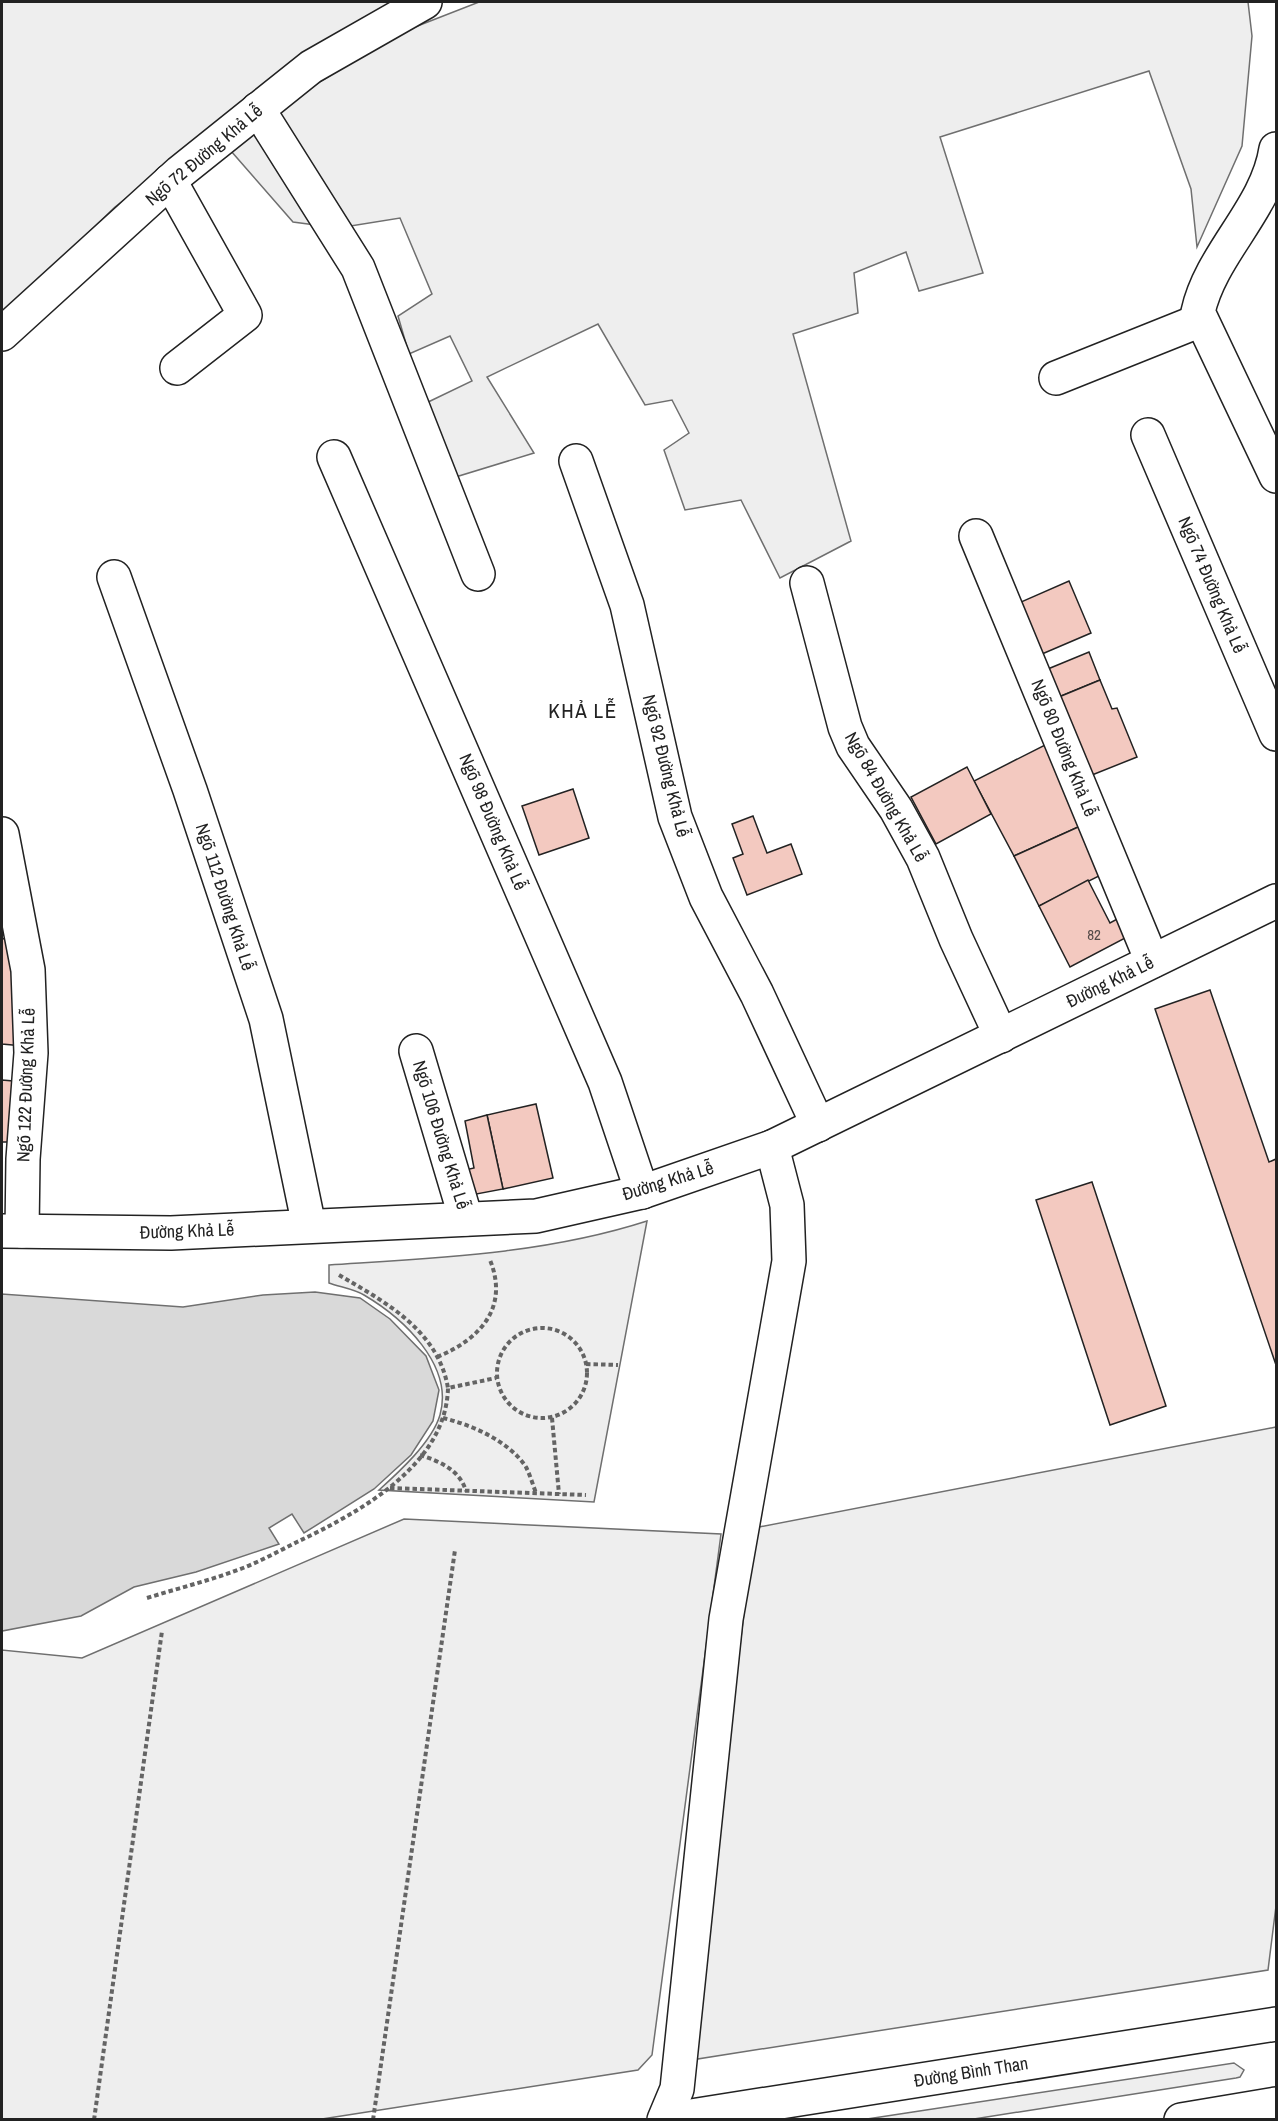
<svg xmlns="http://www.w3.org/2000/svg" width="1278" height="2121" font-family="'Archivo Narrow',sans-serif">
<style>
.green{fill:#eee;stroke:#6f6f6f;stroke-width:1.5}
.water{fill:#d9d9d9;stroke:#6f6f6f;stroke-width:1.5}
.building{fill:#f3c9c0;stroke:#222;stroke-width:1.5}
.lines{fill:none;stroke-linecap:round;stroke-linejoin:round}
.minor-casing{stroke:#222;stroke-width:36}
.major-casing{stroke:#222;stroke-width:36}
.path{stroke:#646464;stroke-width:4;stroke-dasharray:4.5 3;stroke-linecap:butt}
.minor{stroke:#fff;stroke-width:33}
.major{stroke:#fff;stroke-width:33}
.labels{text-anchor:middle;stroke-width:4.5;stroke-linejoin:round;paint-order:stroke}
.number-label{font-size:15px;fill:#564c4a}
.street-label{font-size:18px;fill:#222;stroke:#fff}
.quarter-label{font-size:21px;letter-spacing:1.5px;fill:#222;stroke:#fff}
</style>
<rect width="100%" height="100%" fill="#fff"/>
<!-- green -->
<g class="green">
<path d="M2,2H398L278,79L115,207L2,316Z"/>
<path d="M479,2H1248L1252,36L1242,146L1197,247L1191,189L1149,71L940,137L983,273L919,291L906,252L854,273L858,313L793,334L851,541L780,578L741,500L685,510L664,450L689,433L672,400L645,405L598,324L487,377L534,453L449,479L422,405L472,381L450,336L409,354L398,316L432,294L400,218L338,228L293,222L231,151L289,101L397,34Z"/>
<path d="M647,1221L594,1502L379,1490C399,1472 432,1442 440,1415C454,1365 403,1318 364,1295C354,1289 340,1287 329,1283V1265C436,1258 545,1254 647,1221Z"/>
<path d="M1276,1427V1906L1268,1970L691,2060L754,1528Z"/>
<path d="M404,1519L721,1534L652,2055L638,2070L322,2119H2V1650L82,1658Z"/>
<path d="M1234,2063L1244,2070L1240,2077L1236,2078L974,2119H867Z"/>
</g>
<!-- water -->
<path class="water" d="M315,1292L360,1298L390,1319L426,1356L439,1390L433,1421L411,1455L374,1489L304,1533L292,1514L269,1528L279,1544L196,1572L134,1587L81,1616L2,1631V1294L183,1307L263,1295Z"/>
<!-- building -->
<g class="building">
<path d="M1069,581L1091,633L1035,657L1012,606Z"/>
<path d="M1089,652L1100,680L1054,699L1043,671Z"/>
<path d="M1100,680L1112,709L1117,708L1137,757L1087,777L1054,699Z"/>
<path d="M1051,742L1087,823L1014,856L974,781Z"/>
<path d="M967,767L991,814L936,844L911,797Z"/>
<path d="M573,789L589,838L539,855L522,806Z"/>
<path d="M753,816L767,853L791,844L802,874L747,895L733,858L743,854L732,824Z"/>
<path d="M1087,823L1109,871L1039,906L1014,856Z"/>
<path d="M1088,880L1110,923L1119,918L1129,936L1070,967L1039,906Z"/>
<path d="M2,938L9,941L23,1046L2,1044Z"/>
<path d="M1210,990L1269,1162L1276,1159V1365L1155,1009Z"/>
<path d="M2,1080L13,1081L9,1142H2Z"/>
<path d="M536,1104L553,1178L503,1189L487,1115Z"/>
<path d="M487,1115L503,1189L466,1196L461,1171L474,1168L465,1121Z"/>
<path d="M1092,1182L1166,1406L1110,1425L1036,1200Z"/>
</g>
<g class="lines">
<!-- minor casing -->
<g class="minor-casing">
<g id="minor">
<path d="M258,109L358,268L478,574"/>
<path d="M1276,149C1267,209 1211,253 1198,312L1276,476"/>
<path d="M170,181L245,315L177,368"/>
<path d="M2,334L180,172L311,67L425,2"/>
<path d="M1056,378L1201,320"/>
<path d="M1148,435L1276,734"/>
<path d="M334,457L605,1082L642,1192"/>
<path d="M576,461L627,605L675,817L706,897L757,994L818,1125"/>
<path d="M976,536L1152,961"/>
<path d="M114,577L190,790L266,1019L309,1226"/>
<path d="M807,583L845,727L853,746L896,809L923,858L956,939L1001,1036"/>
<path d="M2,834L28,970L31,1053L23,1159L22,1231"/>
<path d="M416,1051L466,1219"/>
<path d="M2,1231L171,1233L536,1216L642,1192L772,1147L1276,901"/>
<path d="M664,2120L677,2089L726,1619L789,1261L787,1205L772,1147"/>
</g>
</g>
<!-- major casing -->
<g class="major-casing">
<g id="major">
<path d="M666,2120L1276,2024"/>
<path d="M1181,2120L1276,2104"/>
</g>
</g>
<!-- path -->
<g class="path">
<path d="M339,1275C385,1302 438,1330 448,1388"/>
<circle cx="542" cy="1373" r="45"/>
<path d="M437,1357C481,1339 509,1307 490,1260"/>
<path d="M586,1364L618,1365"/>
<path d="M443,1418C472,1425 509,1441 526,1467C530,1475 533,1485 536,1493"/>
<path d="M552,1418L559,1494"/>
<path d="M420,1455C439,1461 460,1470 466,1491"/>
<path d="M390,1488L586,1495"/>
<path d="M147,1598C179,1588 212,1580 243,1568C261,1561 279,1551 297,1542C358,1513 446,1466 448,1388L496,1378"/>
<path d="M94,2120L162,1631"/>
<path d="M373,2120L455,1550"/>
</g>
<!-- minor -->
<use href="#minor" class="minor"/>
<!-- major -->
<use href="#major" class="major"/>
</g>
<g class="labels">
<!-- number labels -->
<g class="number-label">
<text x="1094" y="940">82</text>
</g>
<!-- street labels -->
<g class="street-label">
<text transform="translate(204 155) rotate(-40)" y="6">Ngõ 72 Đường Khả Lễ</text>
<text transform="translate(1212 585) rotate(67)" y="6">Ngõ 74 Đường Khả Lễ</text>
<text transform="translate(1064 748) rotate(68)" y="6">Ngõ 80 Đường Khả Lễ</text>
<text transform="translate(666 766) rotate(76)" y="6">Ngõ 92 Đường Khả Lễ</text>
<text transform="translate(886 797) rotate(60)" y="6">Ngõ 84 Đường Khả Lễ</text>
<text transform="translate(493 822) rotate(67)" y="6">Ngõ 98 Đường Khả Lễ</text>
<text transform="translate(225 897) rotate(72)" y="6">Ngõ 112 Đường Khả Lễ</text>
<text transform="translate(1110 982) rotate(-26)" y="6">Đường Khả Lễ</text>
<text transform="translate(26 1085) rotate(-88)" y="6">Ngõ 122 Đường Khả Lễ</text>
<text transform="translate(441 1135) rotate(73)" y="6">Ngõ 106 Đường Khả Lễ</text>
<text transform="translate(668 1181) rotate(-17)" y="6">Đường Khả Lễ</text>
<text transform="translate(187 1231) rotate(-2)" y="6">Đường Khả Lễ</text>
<text transform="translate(971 2072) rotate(-9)" y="6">Đường Bình Than</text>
</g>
<!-- quarter labels -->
<g class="quarter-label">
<text x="583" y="718">KHẢ LỄ</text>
</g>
</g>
<!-- border -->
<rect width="1278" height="2121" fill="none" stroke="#222222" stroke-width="6"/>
</svg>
